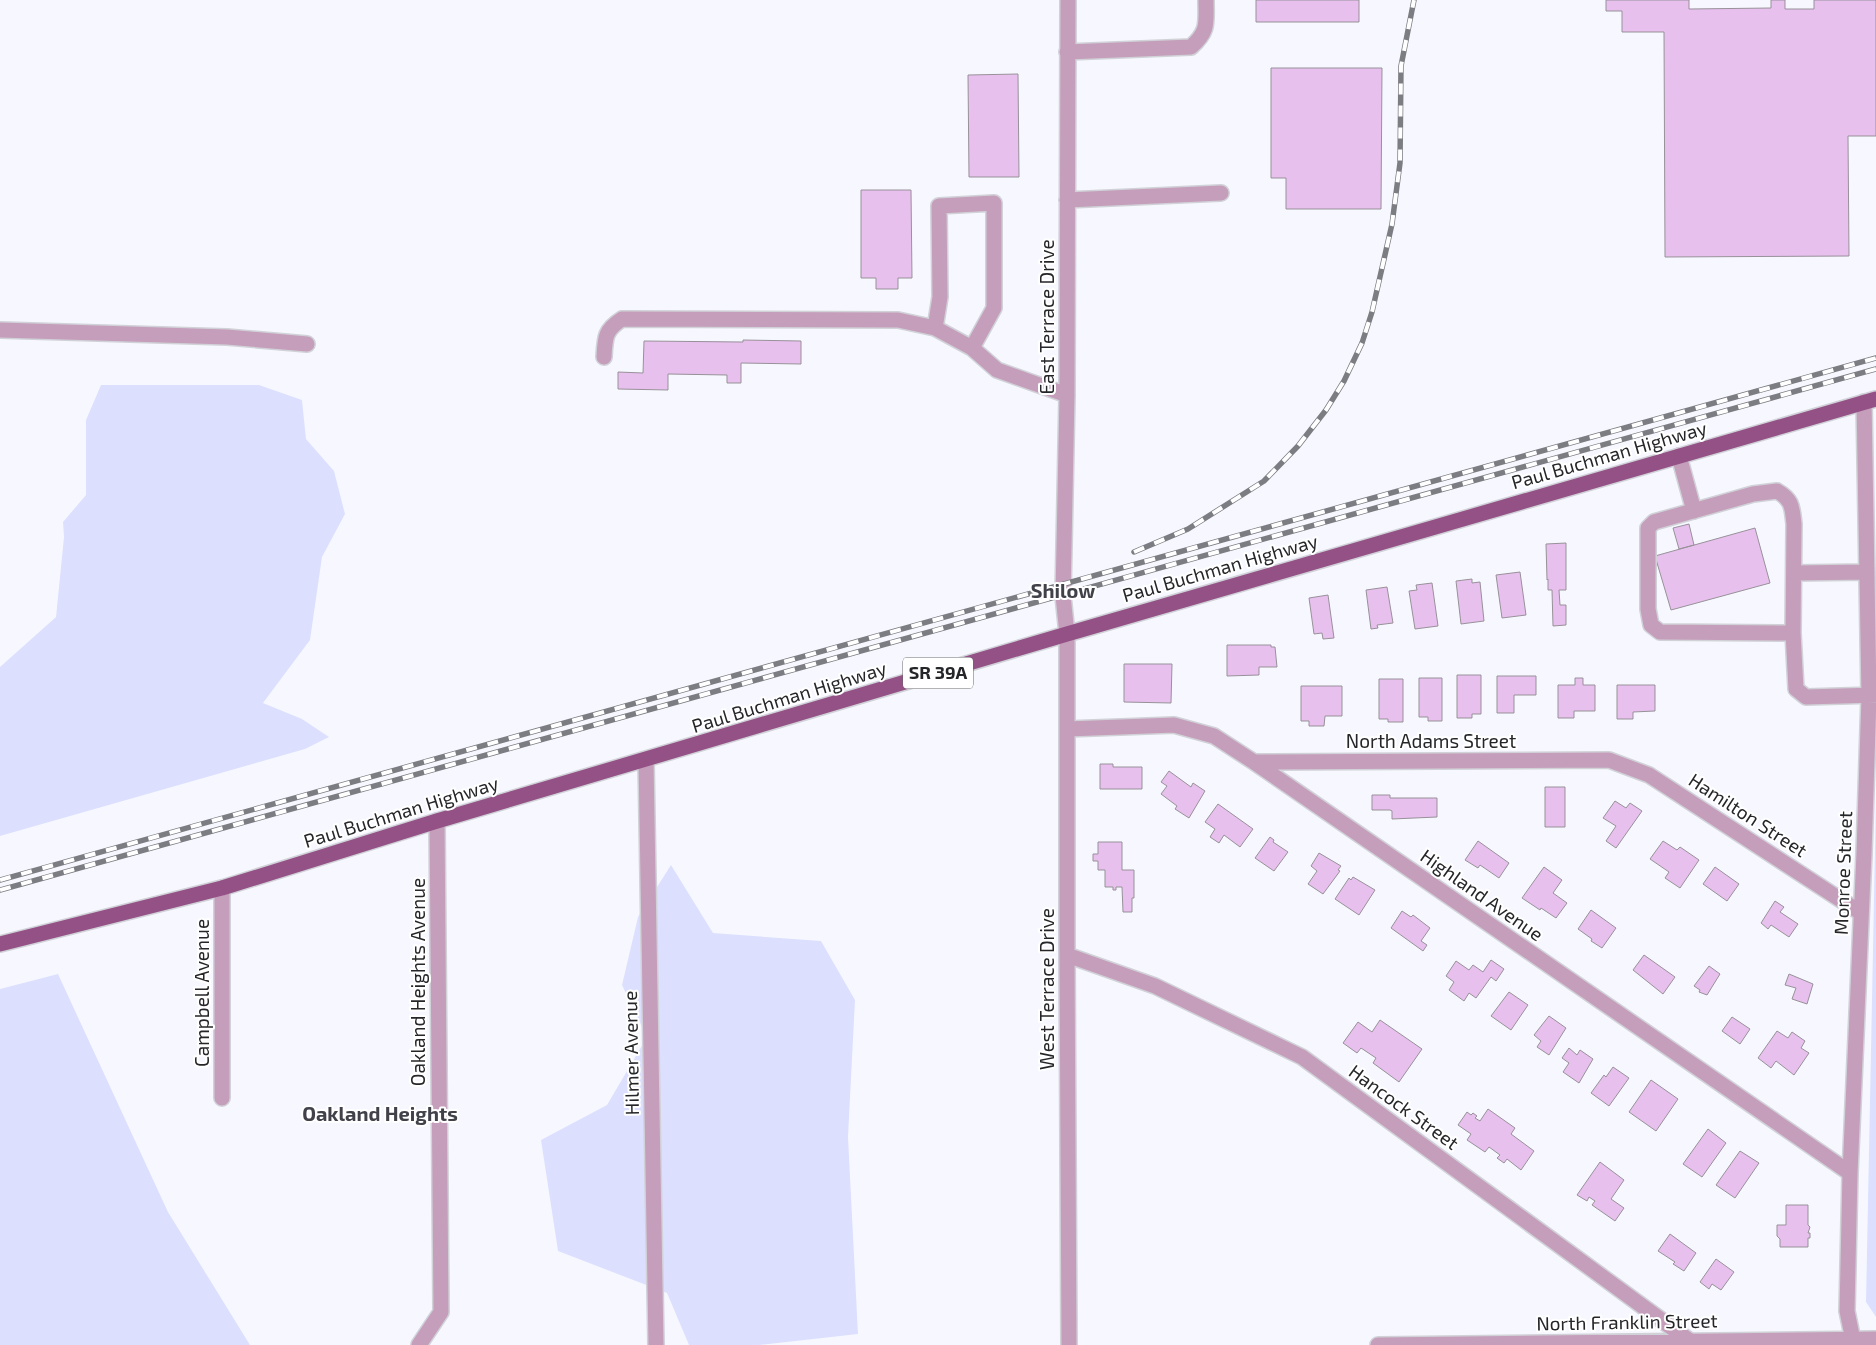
<svg xmlns="http://www.w3.org/2000/svg" width="1876" height="1345" viewBox="0 0 1876 1345" font-family="'Exo 2',sans-serif">
<style>
.green{fill:#dce0fe}
.building{fill:#e7c0ee;stroke:#989199}
.lines{fill:none;stroke-linecap:round;stroke-linejoin:round}
.minor-casing{stroke:#d1d2d8;stroke-width:18}
.major-casing{stroke:#d1d2d8;stroke-width:18}
.minor{stroke:#c59ebb;stroke-width:15}
.major{stroke:#945186;stroke-width:15}
.rail-casing{stroke:#7c7d82;stroke-width:5.5}
.rail{stroke:#fff;stroke-width:4;stroke-dasharray:11;stroke-linecap:butt}
.labels{text-anchor:middle;stroke-width:4;stroke-linejoin:round;paint-order:stroke}
.shield{fill:#fff;stroke:#666769;stroke-width:1}
.shield-label{font-size:18px;font-weight:bold;fill:#252629}
.street-label{font-size:19px;fill:#252629;stroke:#fff}
.neighbourhood-label{font-size:20px;font-weight:bold;fill:#404149;stroke:#fff}
</style>
<rect width="100%" height="100%" fill="#f7f8ff"/>
<path class="green" d="M101 385H259L302 400 306 439 334 471 345 514 322 557 310 640 263 703 302 719 329 737 305 749 0 836V667L56 617 64 537 63 522 86 495V420Z
M1876 798V1317L1866 1302Z
M671 865 713 933 821 941 855 1000 848 1137 858 1334 759 1345H689L667 1293 558 1251 541 1140 607 1105 647 1037 622 985 638 917Z
M58 974 168 1212 250 1345H0V989Z"/>
<path class="building" d="M1256 0H1359V22H1256Z
M1606 0H1689V9L1771 8V0H1785V9H1814V0H1876V136H1848L1849 256 1665 257 1664 32H1622V11H1606Z
M1271 68H1382L1381 209H1286V178H1271Z
M1018 74 1019 177H969L968 75Z
M861 190H911L912 278H898V289H876V278H861Z
M743 340 801 341V364L741 363V383H727V375L668 374V390L618 389V372L643 373 644 341 743 342Z
M1689 524 1694 545 1679 549 1673 528Z
M1755 528 1770 583 1671 610 1655 556Z
M1566 543V590H1559L1560 605H1566V625L1553 626 1552 590H1548V579L1547 580 1546 544Z
M1520 572 1526 615 1502 618 1496 575Z
M1472 579V583L1480 582 1484 621 1461 624 1456 581Z
M1432 583 1438 626 1415 629 1409 591 1417 590 1416 585Z
M1387 587 1393 623 1377 625 1378 628 1371 629 1366 590Z
M1328 595 1334 638 1323 639 1322 633 1314 634 1309 598Z
M1227 645H1271V647H1275L1277 667H1259V675L1227 676Z
M1124 664H1172L1171 703 1124 702Z
M1457 675H1481V714H1472V718H1457Z
M1497 676H1536V695H1514V713H1497Z
M1419 678H1442V721H1428V717H1419Z
M1575 678H1583V685H1595V711H1574V718H1558V685H1575Z
M1379 679H1403V722H1388V719H1379Z
M1617 685H1655V711L1633 712V719H1617Z
M1301 686H1342V716H1325L1324 726H1309V721H1301Z
M1100 764H1113V767H1142V789H1100Z
M1169 771 1191 787 1193 783 1205 791 1189 818 1175 809 1177 806 1161 794 1167 786 1161 782Z
M1545 787H1565V827H1545Z
M1372 795H1390V798H1437V817L1392 819V811L1390 810H1372Z
M1615 801 1626 808 1630 803 1642 811 1616 848 1606 841 1616 826 1603 818Z
M1218 804 1253 829 1240 847 1224 835 1219 843 1210 837 1215 829 1205 822Z
M1270 837 1274 840 1273 842 1288 852 1274 871 1255 858Z
M1478 841 1509 863 1499 878 1480 865 1478 868 1465 860Z
M1663 841 1677 850 1680 847 1699 860 1680 888 1665 878 1669 872 1650 859Z
M1098 842H1122V870H1134V898H1132V912H1123L1122 887H1116V890H1113V887H1105V870H1098V861H1093V854H1098Z
M1319 853 1341 866 1338 870 1340 871 1323 894 1308 884 1317 871 1311 866Z
M1544 867 1562 880 1553 893 1567 903 1556 918 1541 908 1540 910 1522 898Z
M1715 867 1739 884 1727 901 1703 884Z
M1353 877 1375 890 1359 915 1335 899 1349 878 1351 880Z
M1775 901 1784 907 1780 912 1798 924 1789 937 1771 925 1768 929 1761 923Z
M1591 910 1616 928 1602 948 1591 941 1592 939 1578 929Z
M1402 911 1411 917 1413 915 1430 928 1421 941 1427 945 1423 951 1391 928Z
M1644 955 1675 977 1663 994 1633 970Z
M1491 960 1504 969 1496 981 1491 977 1476 998 1469 993 1464 1001 1449 990 1454 982 1446 976 1456 961 1469 970 1473 965 1483 972Z
M1709 966 1720 974 1707 995 1699 992 1700 990 1694 986Z
M1789 974 1813 984 1807 1004 1792 999 1796 988 1785 985Z
M1509 992 1528 1005 1511 1030 1491 1016Z
M1549 1016 1566 1028 1549 1055 1537 1047 1541 1041 1534 1035Z
M1732 1017 1750 1029 1740 1044 1722 1031Z
M1380 1020 1422 1049 1399 1082 1373 1063 1376 1058 1361 1048 1357 1053 1343 1043 1358 1022 1372 1032Z
M1777 1031 1788 1038 1792 1032 1805 1041 1801 1048 1809 1053 1794 1075 1776 1061 1771 1068 1758 1058Z
M1569 1048 1577 1055 1580 1050 1593 1059 1579 1083 1563 1072 1569 1063 1562 1058Z
M1613 1067 1629 1078 1609 1106 1591 1093 1604 1075 1606 1077Z
M1651 1080 1678 1099 1656 1131 1629 1112Z
M1488 1109 1515 1128 1511 1134 1534 1151 1521 1170 1507 1159 1504 1163 1497 1158 1500 1155 1489 1147 1485 1152 1467 1140 1471 1134 1458 1125 1467 1112 1471 1115 1473 1113 1477 1116 1475 1118 1480 1121Z
M1708 1129 1726 1143 1702 1177 1683 1164Z
M1740 1151 1759 1163 1735 1198 1716 1185Z
M1600 1162 1624 1180 1611 1199 1624 1208 1615 1221 1592 1205 1595 1201 1589 1197 1587 1201 1577 1195Z
M1786 1205H1808V1225L1810 1227 1808 1233H1810V1238H1808V1247H1780V1239L1777 1236V1225H1786Z
M1670 1234 1696 1253 1684 1271 1673 1264 1675 1262 1658 1251Z
M1716 1259 1734 1272 1721 1290 1712 1284 1709 1289 1700 1282Z"/>
<g class="lines">
<g class="minor-casing">
<path id="minor" d="M1068 0 1067 395 1063 596 1067 634V955L1069 1345
M1067 52 1191 47C1209 31 1206 23 1206 0
M1067 200 1221 193
M935 328 940 297 939 206 994 203V308L972 348
M0 330 227 337 307 344
M604 357C605 337 605 330 622 319L898 320 935 328 972 348 997 370 1067 395
M1679 456 1694 511
M1777 491C1793 500 1792 508 1794 524L1793 633 1660 632 1651 625 1648 609V528L1654 522 1753 494Z
M1794 573 1867 572
M1793 633 1796 689 1806 697 1876 695
M1067 729 1174 725 1214 736 1254 762 1850 1173
M646 761 656 1345
M1254 762 1609 760 1649 775 1861 913
M222 888V1098
M1067 955 1155 986 1302 1057 1690 1341
M419 1345 441 1312 437 821
M1378 1345 1876 1339
M1854 1345 1847 1311 1850 1173 1864 853 1869 696 1864 402"/>
</g>
<g class="major-casing">
<path id="major" d="M0 944 222 888 437 821 1067 634 1876 399"/>
</g>
<use href="#minor" class="minor"/>
<use href="#major" class="major"/>
<g class="rail-casing">
<path id="rail" d="M1134 552 1188 529 1264 481 1298 446 1326 410 1344 381 1362 343 1372 312 1392 224 1400 163 1401 66 1414 0
M0 880 1876 358
M0 890 1876 369"/>
</g>
<use href="#rail" class="rail"/>
</g>
<g class="labels">
<rect class="shield" x="903" y="657.5" width="70" height="31" rx="4"/>
<g class="shield-label">
<text x="938" y="679">SR 39A</text>
</g>
<g class="street-label">
<text transform="translate(1047 317) rotate(-90)" y="7">East Terrace Drive</text>
<text transform="translate(1609 455) rotate(-16)" y="7">Paul Buchman Highway</text>
<text transform="translate(1220 568) rotate(-16)" y="7">Paul Buchman Highway</text>
<text transform="translate(789 697) rotate(-17)" y="7">Paul Buchman Highway</text>
<text x="1431" y="748">North Adams Street</text>
<text transform="translate(401 812) rotate(-17)" y="7">Paul Buchman Highway</text>
<text transform="translate(1748 815) rotate(33)" y="7">Hamilton Street</text>
<text transform="translate(1843 873) rotate(-88)" y="7">Monroe Street</text>
<text transform="translate(1482 895) rotate(35)" y="7">Highland Avenue</text>
<text transform="translate(418 982) rotate(-90)" y="7">Oakland Heights Avenue</text>
<text transform="translate(1047 989) rotate(-90)" y="7">West Terrace Drive</text>
<text transform="translate(202 993) rotate(-90)" y="7">Campbell Avenue</text>
<text transform="translate(631 1053) rotate(-91)" y="7">Hilmer Avenue</text>
<text transform="translate(1404 1107) rotate(36)" y="7">Hancock Street</text>
<text transform="translate(1627 1322) rotate(-1)" y="7">North Franklin Street</text>
</g>
<g class="neighbourhood-label">
<text x="1063" y="598">Shilow</text>
<text x="380" y="1121">Oakland Heights</text>
</g>
</g>
</svg>
